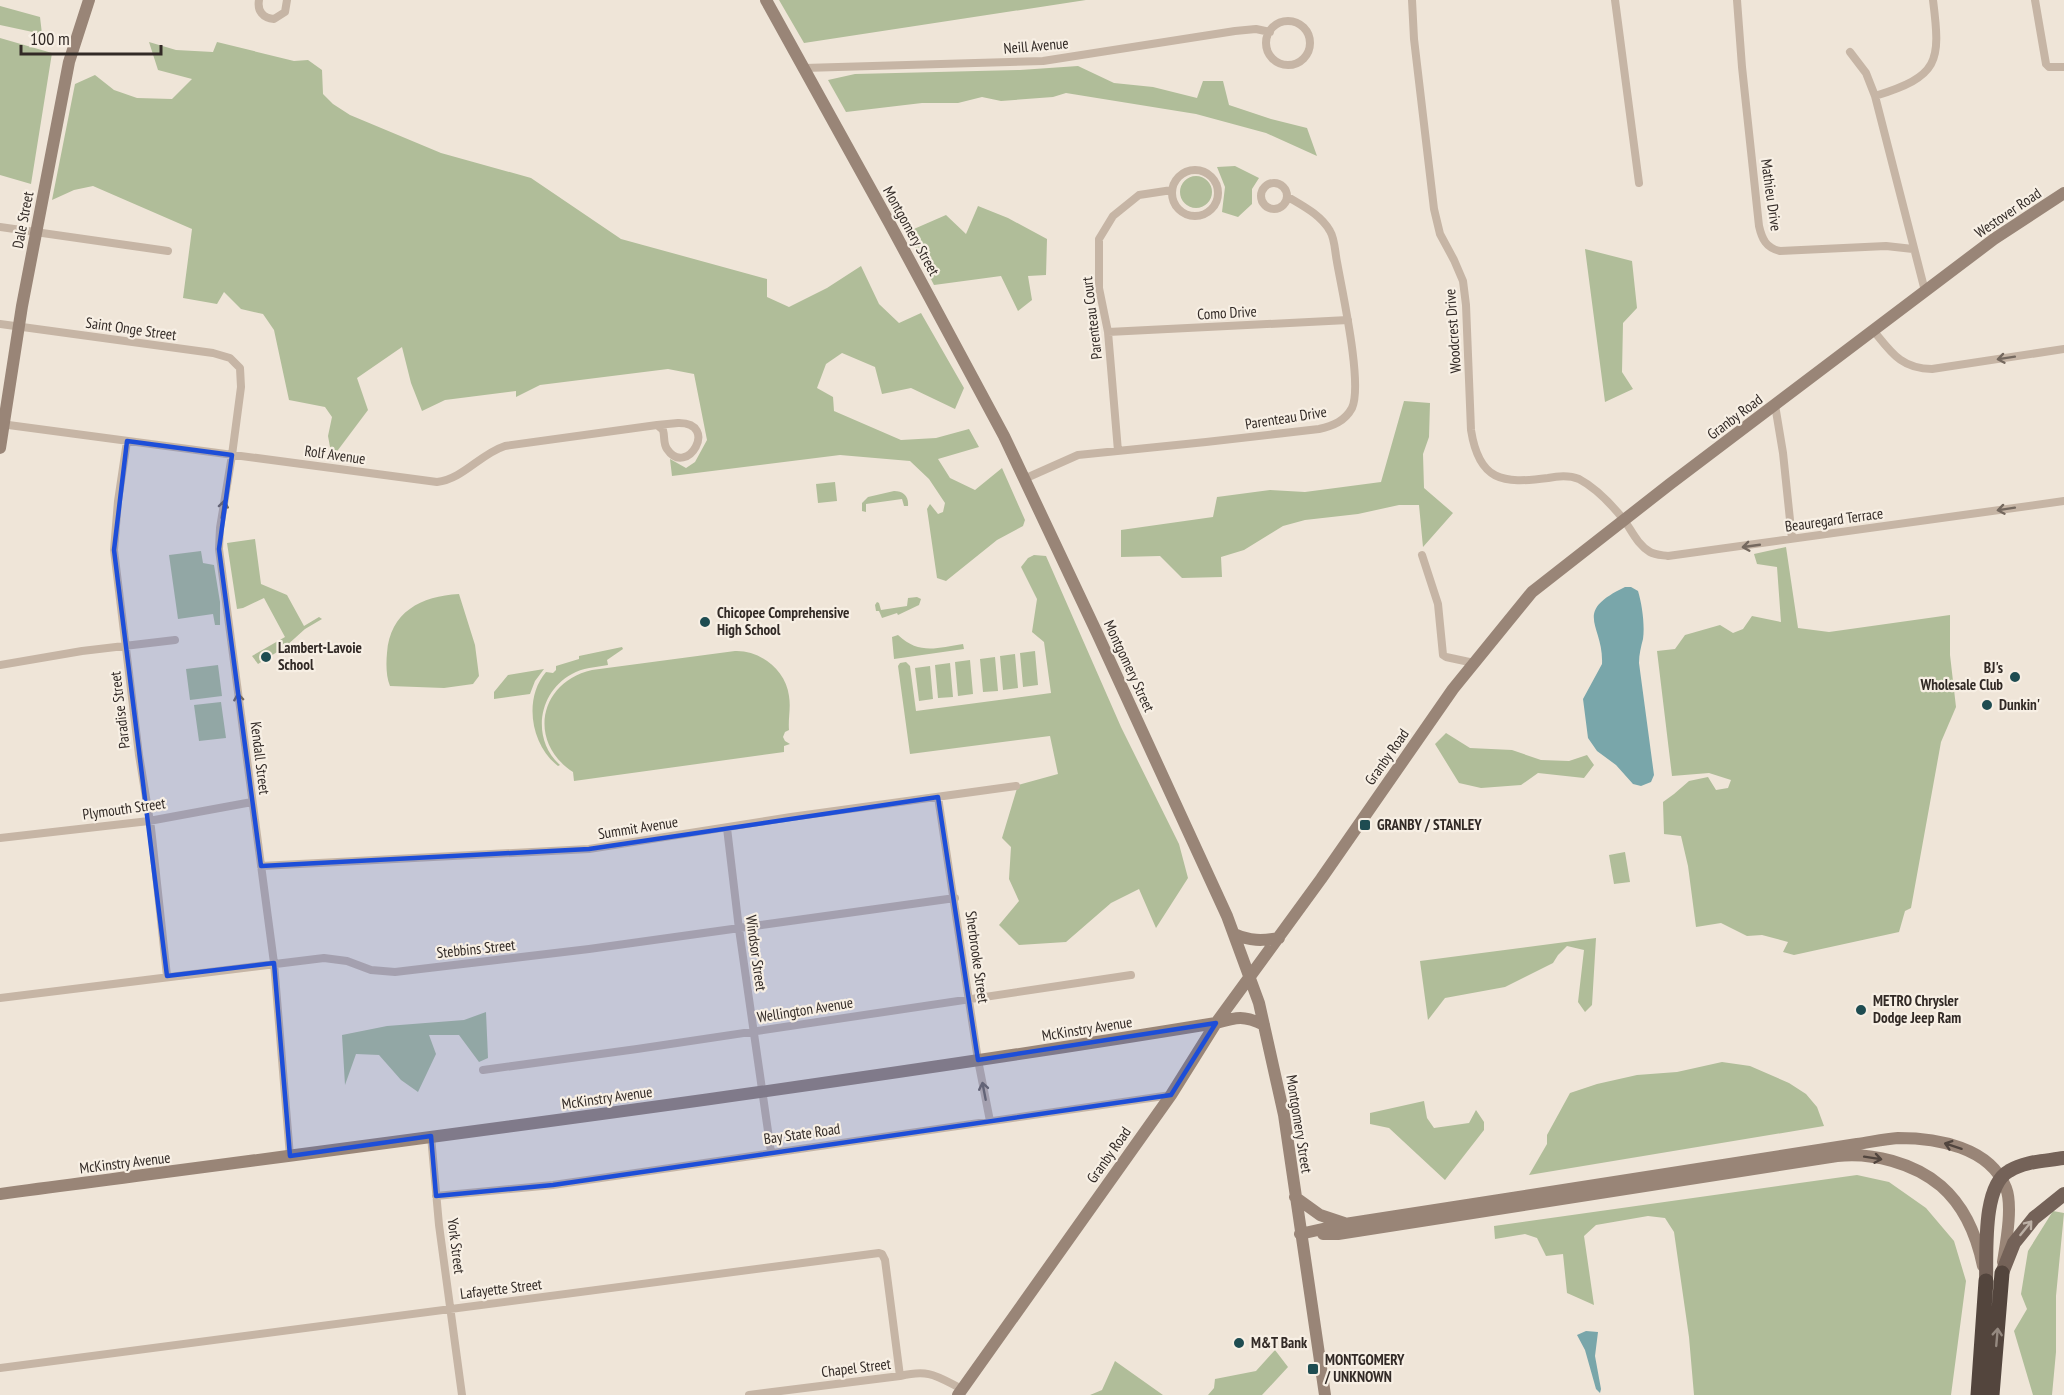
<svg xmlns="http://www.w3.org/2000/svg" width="2064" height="1395" viewBox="0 0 2064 1395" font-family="'PT Sans Narrow',sans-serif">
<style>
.green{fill:#b0bd99}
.water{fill:#79a6aa}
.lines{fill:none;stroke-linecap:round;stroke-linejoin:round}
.street{stroke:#c6b5a5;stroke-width:8}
.secondary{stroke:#998577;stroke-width:12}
.primary{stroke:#746258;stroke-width:14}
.highway{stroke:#53453d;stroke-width:15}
.oneway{stroke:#75695f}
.oneway2{stroke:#51453e}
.oneway3{stroke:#bcb0a5}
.oneway4{stroke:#958980}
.marked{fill:#1d4ed8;fill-opacity:0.2;stroke:#1d4ed8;stroke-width:4.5;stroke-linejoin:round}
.poi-dot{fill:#1e4c51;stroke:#f7efe4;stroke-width:2}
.labels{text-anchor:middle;stroke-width:4.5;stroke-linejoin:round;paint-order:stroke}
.street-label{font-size:15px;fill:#322a26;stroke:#f7efe4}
.poi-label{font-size:15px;font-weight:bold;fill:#322a26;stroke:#f7efe4;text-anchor:start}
</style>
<rect width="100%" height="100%" fill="#efe5d8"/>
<path class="green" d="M779 0H1086L804 43Z
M0 6 40 17 42 34 0 25Z
M0 38 52 53 31 184 0 175Z
M149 42 176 50 213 52 217 42 294 61 308 60 322 70 323 94 333 104 350 115 441 153 531 178 621 239 767 279V297L789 307 827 288 861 266 879 304 899 323 921 313 964 388 955 409 911 388 882 394 875 367 842 353 826 364 817 388 833 397 834 411 901 440 936 438 969 429 979 447 938 459 950 478 975 490 1002 468 1025 520 1023 526 997 540 946 581 937 578 927 509 930 504 938 514 943 512 945 503 929 479 910 461 840 455 672 476 670 459 686 468 695 462 707 440 694 374 668 369 540 385 516 397V391L445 400 422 411 411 383 402 347 357 378 368 410 332 458 328 436 332 417 325 407 289 400 274 330 263 314 241 309 224 292 217 304 183 298 192 229 93 186 74 190 52 200 75 84 95 75 114 90 137 98 172 99 192 79 158 70Z
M1078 66 1114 83 1153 87 1197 98 1203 81H1223L1229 105 1271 119 1307 128 1317 156 1266 133 1196 114 1066 93 1053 97 1001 101 982 97 958 103H922L846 112 828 80 855 74 1020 70Z
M1235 166 1259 178 1252 189V204L1238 217 1222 212 1225 187 1217 167Z
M1180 192a16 16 0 1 1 32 0a16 16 0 1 1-32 0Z
M978 206 1008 218 1047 239 1046 275 1028 276 1032 300 1018 311 1001 276 934 285 907 232 946 215 966 234Z
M1585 249 1632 261 1637 308 1623 323 1622 372 1633 389 1605 402Z
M1404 401 1430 403 1429 437 1423 454 1424 488 1453 513 1423 547 1419 505H1399L1358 514 1305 520 1283 526 1244 550 1221 557 1222 577 1182 578 1160 556 1121 557V530L1213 517 1217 497 1270 490 1305 492 1381 482Z
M835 482 837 501 818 503 816 484Z
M894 491C903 491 909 496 908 506H904L902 499 866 504V512L862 511V503L868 497Z
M255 539 261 584 287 595 304 626 319 617 322 619 305 629 285 647 258 664 252 656 285 637 264 598 243 608 237 609 227 543Z
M1786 547 1798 628 1829 632 1950 615V655L1956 707 1941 742 1911 908 1905 911 1899 932 1794 955 1783 952 1788 942 1762 935 1747 936 1721 923 1696 927 1688 866 1681 836 1664 834 1663 802 1674 794 1689 781 1708 777 1716 790 1728 788 1731 780 1709 773 1672 776 1657 651 1675 649 1685 635 1720 625 1733 633 1743 629 1752 616 1781 622 1777 567 1757 564 1754 554Z
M201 551 203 563 214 565 220 602V625H215L213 614 178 619 169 555Z
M1034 555 1046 556 1121 727 1179 844 1188 878 1156 928 1139 889 1111 903 1066 942 1019 945 999 925 1019 901 1009 879 1011 847 1002 838 1018 785 1058 774 1050 736 910 754 898 666 900 663 906 662 910 666 916 711 1051 693 1044 642 1032 632 1037 599 1021 567 1028 558Z
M459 594 475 645 479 676 473 684 444 688 390 686C386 677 386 663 387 653 390 612 421 596 459 594Z
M917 597 921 599 919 605 898 615 897 613 882 618 879 611H876L875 605 877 602 879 603 881 610 907 606 908 598Z
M898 635C919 655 937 648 963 644L964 649 894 659 892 637Z
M622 647 623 649 607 660 608 665C596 667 582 668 572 674 538 692 531 739 560 765L558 766C531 745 523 699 546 672L553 673 556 670V666L579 659V656Z
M735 651C760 650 786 670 789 696 791 708 788 719 789 730L785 732 783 737 785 741 790 744 784 746V752L574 781 573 772C527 742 539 682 592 670Z
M1035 651 1038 685 1023 687 1020 653Z
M1015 654 1018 688 1003 690 1000 656Z
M995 657 998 691 983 692 980 659Z
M970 660 973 694 958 696 955 662Z
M950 663 953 697 938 698 935 665Z
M218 665 222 696 190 700 186 669Z
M930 666 933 699 919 701 915 668Z
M544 669 535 681 530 694 494 699V692L508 675Z
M221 702 226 738 199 741 194 705Z
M1446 733 1470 748 1512 750 1541 760 1569 761 1587 755 1594 765 1584 778 1538 773 1521 785 1481 788 1459 783 1435 744Z
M1625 852 1630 882 1614 884 1609 855Z
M1596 938 1592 1005 1585 1012 1578 1002 1584 950 1567 946 1558 955 1553 963 1505 987 1445 998 1428 1020 1420 961Z
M486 1012 488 1058 479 1062 459 1035H429L436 1054 418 1092 401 1080 379 1055 356 1054 345 1085 342 1035 387 1026 464 1020Z
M1722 1062 1750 1066 1789 1083 1806 1094 1817 1107 1824 1126 1529 1175 1547 1144V1135L1570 1093 1597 1084 1637 1075 1677 1072Z
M1424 1101 1427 1118 1434 1128 1469 1123 1476 1110 1484 1122V1130L1445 1180 1389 1128 1370 1124V1113Z
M1857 1175 1889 1182 1926 1208 1954 1241 1966 1281 1951 1395H1694L1689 1337 1674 1232 1665 1218 1648 1216 1596 1225 1584 1236 1594 1305 1567 1293 1563 1254 1546 1256 1537 1238 1525 1234 1495 1239 1494 1226Z
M2053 1211 2064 1213 2056 1296V1352L2052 1395H2033L2014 1331 2027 1309 2021 1294 2028 1251Z
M1275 1350 1288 1367 1262 1395H1208L1214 1388 1215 1379 1256 1371Z
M1115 1361 1163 1395H1090L1102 1390Z"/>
<path class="water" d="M1625 587H1631L1638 591C1642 604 1645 625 1643 639 1641 647 1639 654 1639 663L1654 775 1651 782 1641 786 1633 784 1616 765 1597 751 1588 738 1583 699 1602 664C1604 624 1571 613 1625 587Z
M1586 1331 1598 1332 1595 1356 1601 1389 1600 1393 1596 1389 1585 1350 1577 1335Z"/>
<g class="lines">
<path class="street" d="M259 0C257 11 263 18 274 19L285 12 287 0
M1412 0 1414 39 1434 209 1440 234 1454 260 1463 281 1466 305 1471 430C1479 481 1502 484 1548 478 1558 476 1569 475 1579 479 1596 488 1612 505 1624 520 1632 531 1637 544 1650 552 1655 555 1662 555 1668 556L2064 501
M1615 0 1639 183
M1737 0 1742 67 1759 226C1762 239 1766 248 1780 251L1886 246 1913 249
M2035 0 2046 64 2049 67H2064
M1266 43a22 22 0 1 1 44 0a22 22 0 1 1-44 0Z
M1850 52 1866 73 1875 96
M804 68 1043 61 1235 31 1256 29 1270 32
M1172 193a23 23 0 1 1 46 0a23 23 0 1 1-46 0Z
M1261 196a13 13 0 1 1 26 0a13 13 0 1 1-26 0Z
M0 227 168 251
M1925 291 1875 96C1939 76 1941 63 1933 0
M0 324 213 353 230 358 240 368 241 387 232 455 220 528 219 549 274 963 290 1156
M1873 330C1891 352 1901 369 1932 369L2064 349
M1108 332 1348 320
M1775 405 1783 453 1792 539
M678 423C720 422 687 479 667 449 663 443 665 437 663 430L657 425Z
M1 424 437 482C463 479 480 454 505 446L657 425
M127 441 118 501 114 550 139 755 151 828 167 976
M1118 451 1108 332 1099 288V239L1113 216 1139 195 1172 190
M1024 479 1078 455 1206 442 1319 429C1333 426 1345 421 1352 408 1363 384 1342 291 1337 262 1335 253 1335 239 1330 231 1321 215 1303 206 1288 197
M1422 555 1438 604 1443 655 1446 657 1474 663
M0 665 82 651 175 640
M938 797 978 1060 990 1121
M727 828 739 929 771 1152
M0 838 149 821 252 802
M261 866 589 849 791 817 1016 786
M0 998 324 958 347 961 371 970 395 972 589 949 955 898
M483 1070 637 1049 1131 975
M431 1136 439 1225 462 1395
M436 1196 553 1185 1171 1095
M0 1368 879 1253 882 1254 885 1260 900 1376
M749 1395 900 1376C930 1369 936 1376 962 1389"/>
<path class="secondary" d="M766 0 890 224 1004 436 1097 633 1227 916 1259 1003 1284 1115 1325 1395
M0 448 22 306 69 62 89 0
M1234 934C1250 941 1262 941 1279 938
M0 1194C406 1140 812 1089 1216 1023 1237 1017 1244 1015 1264 1025
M1295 1197 1320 1215 1344 1223
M1300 1234 1345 1224 1857 1144C1871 1142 1885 1139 1898 1138 1937 1138 1990 1147 2006 1188 2013 1206 2006 1243 2003 1262
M1323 1234H1338L1837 1156C1872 1152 1914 1163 1941 1186 1964 1206 1977 1237 1983 1266
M958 1395 1171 1095 1216 1023 1321 879 1453 689 1532 592 1670 484 1994 239 2064 193"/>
<path class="primary" d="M2002 1273 2014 1243 2034 1218 2064 1194
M1986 1281C1987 1252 1982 1186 2009 1171 2025 1161 2046 1161 2064 1158"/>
<path class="highway" d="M1978 1395 1986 1281
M1992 1395 2002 1273"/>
</g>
<defs><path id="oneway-shaft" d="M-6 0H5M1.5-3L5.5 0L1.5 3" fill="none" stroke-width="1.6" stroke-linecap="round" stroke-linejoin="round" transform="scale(1.5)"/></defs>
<g class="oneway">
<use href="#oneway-shaft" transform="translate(2006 358) rotate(171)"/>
<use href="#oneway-shaft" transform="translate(223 509) rotate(-81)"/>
<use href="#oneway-shaft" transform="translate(2006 509) rotate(171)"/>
<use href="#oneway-shaft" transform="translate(1751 546) rotate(172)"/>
<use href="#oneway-shaft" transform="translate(239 702) rotate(-97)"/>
<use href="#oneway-shaft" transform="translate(984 1091) rotate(-101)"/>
</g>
<g class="oneway2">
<use href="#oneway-shaft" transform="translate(1953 1146) rotate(-162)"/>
<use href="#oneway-shaft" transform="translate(1873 1158) rotate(9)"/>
</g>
<use class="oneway3" href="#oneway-shaft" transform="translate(2026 1228) rotate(-51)"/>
<use class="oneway4" href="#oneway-shaft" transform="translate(1997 1337) rotate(-85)"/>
<path class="marked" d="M127 441 232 455 219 549 261 866 589 849 938 797 978 1060 1216 1023 1171 1095 553 1185 436 1196 431 1136 290 1156 274 963 167 976 114 550Z"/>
<g class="poi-dot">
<circle cx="705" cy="622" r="6"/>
<circle cx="266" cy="657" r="6"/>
<circle cx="2015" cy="677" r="6"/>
<circle cx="1987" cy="705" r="6"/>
<rect x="1359" y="819" width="12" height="12" rx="3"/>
<circle cx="1861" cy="1010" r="6"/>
<circle cx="1239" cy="1343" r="6"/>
<rect x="1307" y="1363" width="12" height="12" rx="3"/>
</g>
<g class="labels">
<g class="street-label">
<text transform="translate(1036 46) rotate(-5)" y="5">Neill Avenue</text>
<text transform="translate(1771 195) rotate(82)" y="5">Mathieu Drive</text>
<text transform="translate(2008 213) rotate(-34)" y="5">Westover Road</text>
<text transform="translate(23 220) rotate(-79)" y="5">Dale Street</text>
<text transform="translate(911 231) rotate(61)" y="5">Montgomery Street</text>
<text transform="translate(1227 313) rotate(-3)" y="5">Como Drive</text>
<text transform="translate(1092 318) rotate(-97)" y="5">Parenteau Court</text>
<text transform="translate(131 329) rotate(8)" y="5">Saint Onge Street</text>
<text transform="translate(1453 331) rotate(-94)" y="5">Woodcrest Drive</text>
<text transform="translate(1735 417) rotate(-37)" y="5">Granby Road</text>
<text transform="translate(1286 418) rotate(-9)" y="5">Parenteau Drive</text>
<text transform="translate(335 455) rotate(8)" y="5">Rolf Avenue</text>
<text transform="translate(1834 520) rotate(-8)" y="5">Beauregard Terrace</text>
<text transform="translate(1129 666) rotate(65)" y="5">Montgomery Street</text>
<text transform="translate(120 710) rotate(-97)" y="5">Paradise Street</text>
<text transform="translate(1387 757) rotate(-55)" y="5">Granby Road</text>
<text transform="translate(260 758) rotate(83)" y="5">Kendall Street</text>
<text transform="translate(124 809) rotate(-8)" y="5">Plymouth Street</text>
<text transform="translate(638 828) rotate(-9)" y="5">Summit Avenue</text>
<text transform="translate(476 949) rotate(-6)" y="5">Stebbins Street</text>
<text transform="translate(756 953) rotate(82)" y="5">Windsor Street</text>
<text transform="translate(977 957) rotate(82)" y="5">Sherbrooke Street</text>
<text transform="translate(805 1010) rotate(-9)" y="5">Wellington Avenue</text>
<text transform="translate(1087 1029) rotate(-9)" y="5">McKinstry Avenue</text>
<text transform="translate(607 1098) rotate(-8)" y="5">McKinstry Avenue</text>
<text transform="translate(1299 1124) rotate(81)" y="5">Montgomery Street</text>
<text transform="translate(802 1134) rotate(-8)" y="5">Bay State Road</text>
<text transform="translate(1109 1155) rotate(-55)" y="5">Granby Road</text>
<text transform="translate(125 1163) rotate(-7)" y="5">McKinstry Avenue</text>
<text transform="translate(456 1246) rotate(83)" y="5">York Street</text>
<text transform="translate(501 1289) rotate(-7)" y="5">Lafayette Street</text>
<text transform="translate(856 1368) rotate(-7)" y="5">Chapel Street</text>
</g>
<g class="poi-label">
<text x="717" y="618">Chicopee Comprehensive<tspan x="717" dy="17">High School</tspan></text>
<text x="278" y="653">Lambert-Lavoie<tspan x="278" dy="17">School</tspan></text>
<text x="2003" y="673" text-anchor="end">BJ's<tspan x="2003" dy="17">Wholesale Club</tspan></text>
<text x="1999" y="710">Dunkin'</text>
<text x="1377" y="830">GRANBY / STANLEY</text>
<text x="1873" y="1006">METRO Chrysler<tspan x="1873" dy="17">Dodge Jeep Ram</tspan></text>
<text x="1251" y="1348">M&amp;T Bank</text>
<text x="1325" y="1365">MONTGOMERY<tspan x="1325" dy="17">/ UNKNOWN</tspan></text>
</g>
</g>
<path d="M21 45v9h140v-9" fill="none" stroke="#322a26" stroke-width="3"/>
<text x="30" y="45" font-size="18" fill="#322a26" stroke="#f7efe4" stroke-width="4.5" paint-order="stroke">100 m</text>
</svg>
